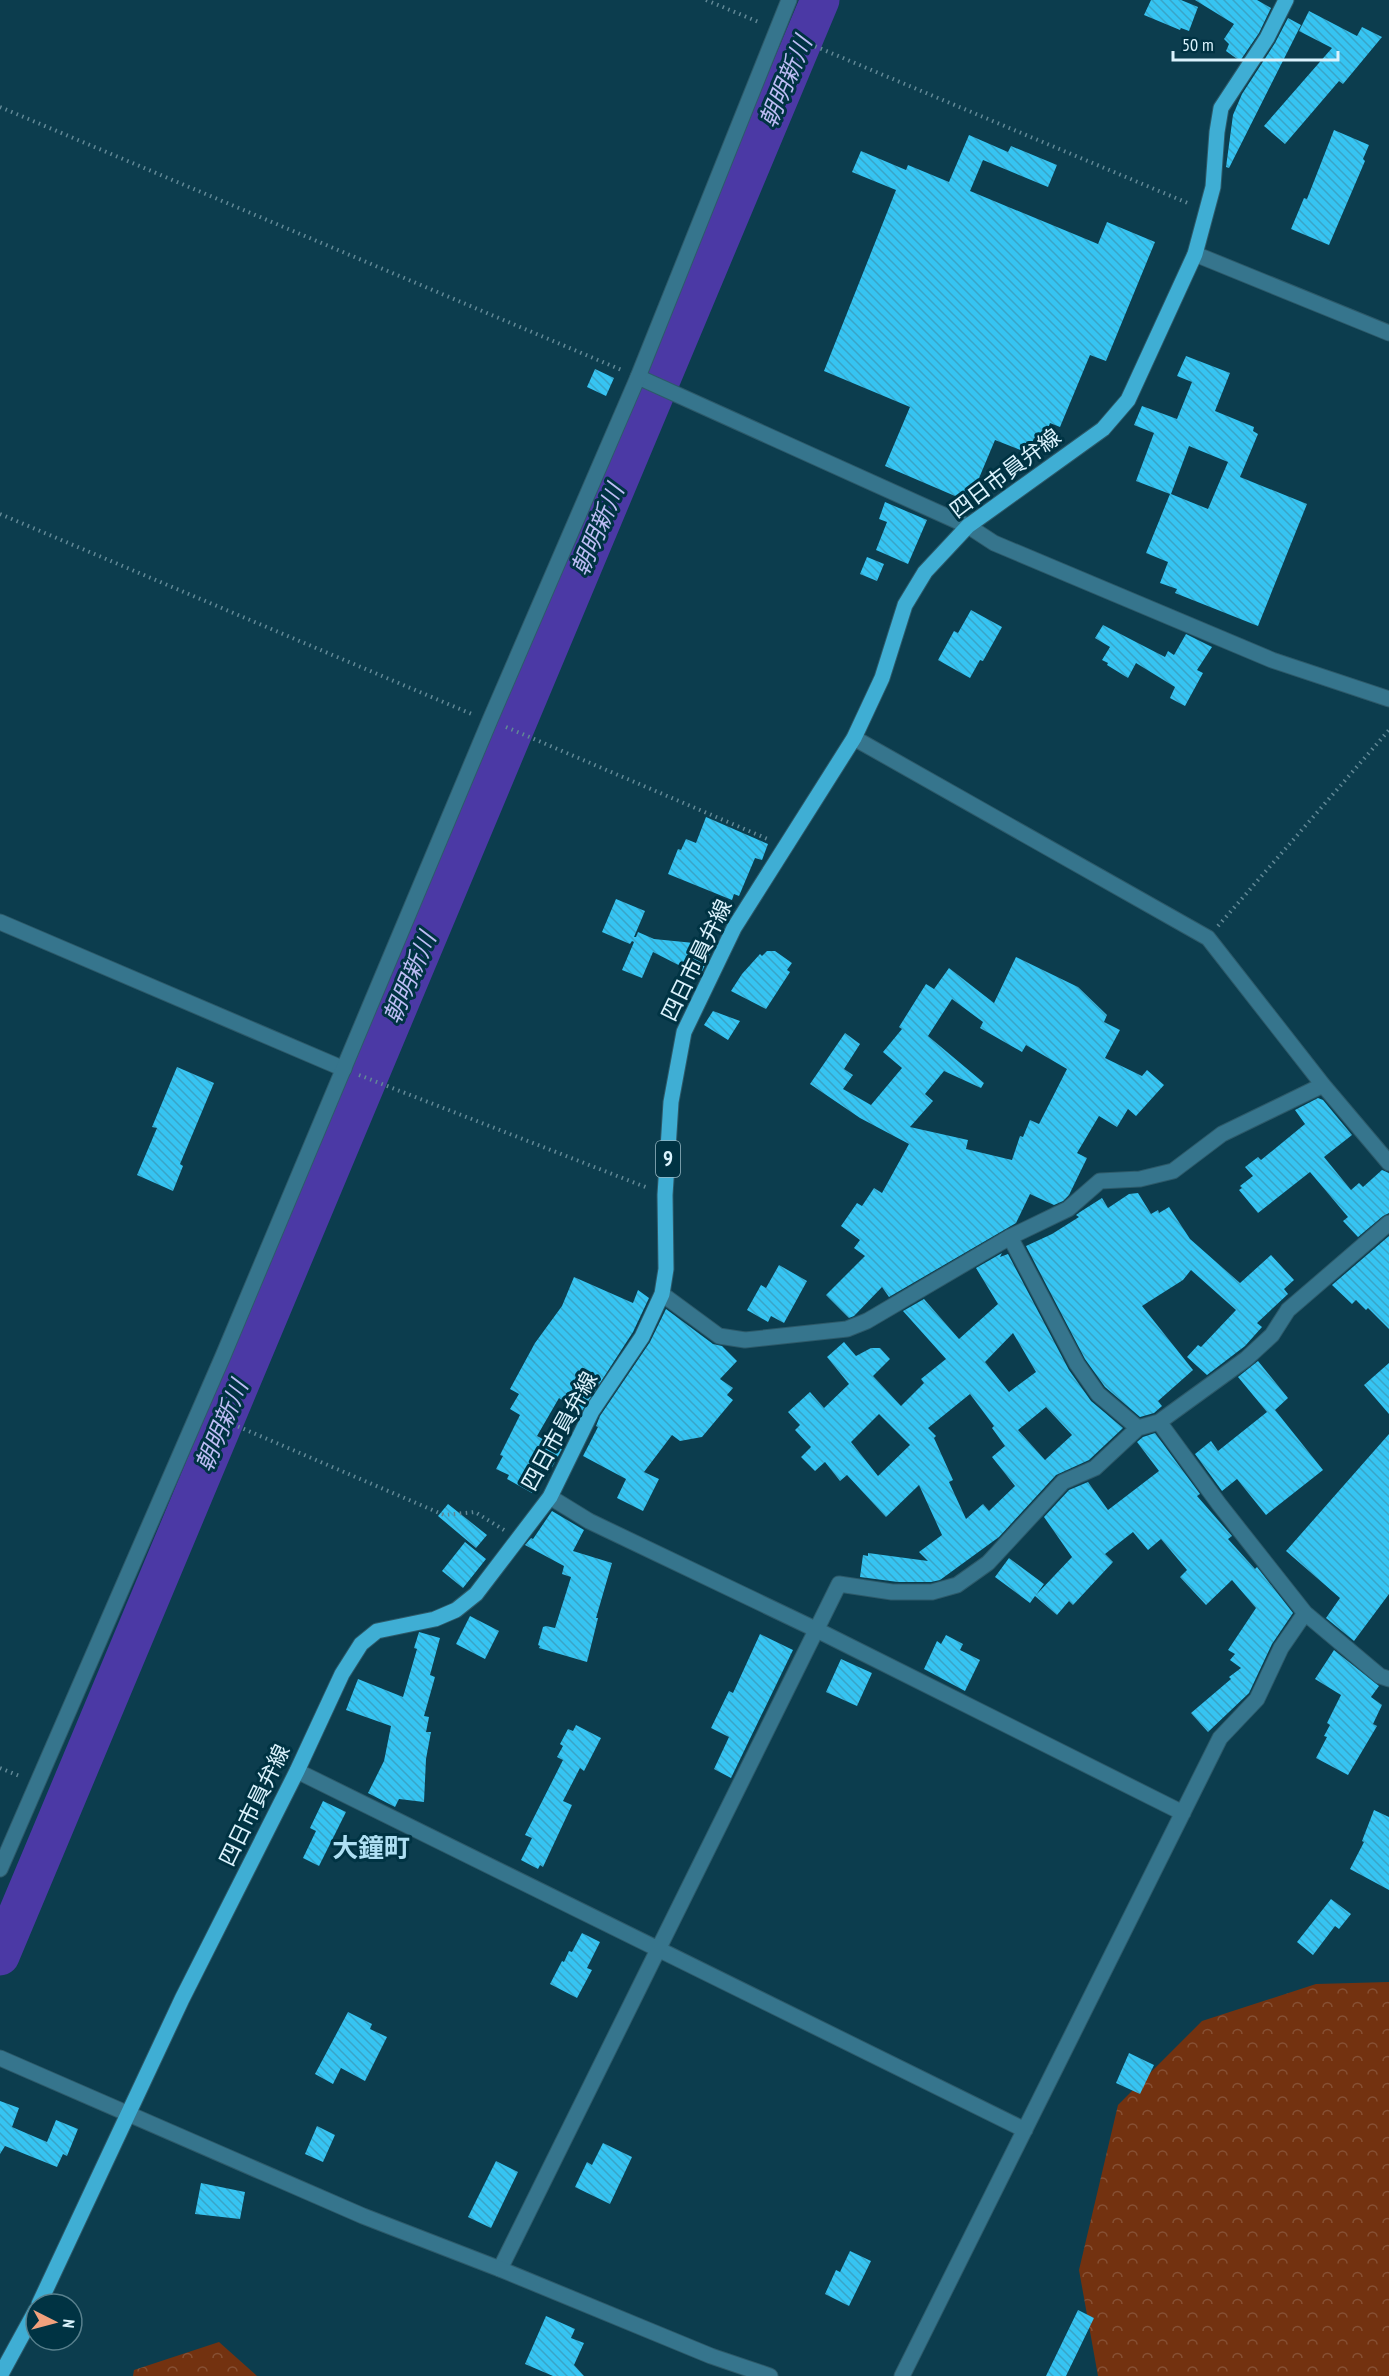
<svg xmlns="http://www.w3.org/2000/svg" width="1389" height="2376" viewBox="0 0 1389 2376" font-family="'PT Sans Narrow','Noto Sans JP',sans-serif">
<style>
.forest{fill:url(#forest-crowns)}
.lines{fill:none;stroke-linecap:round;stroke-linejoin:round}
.river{stroke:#4b39a5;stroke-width:39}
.building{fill:url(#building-back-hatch);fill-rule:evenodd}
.minor-casing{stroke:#2d5a6a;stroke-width:17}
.tertiary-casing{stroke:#2d5a6a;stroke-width:17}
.primary-casing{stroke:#2d5a6a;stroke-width:17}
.path{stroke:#618896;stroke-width:4;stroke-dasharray:1.5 4.5;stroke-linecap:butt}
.minor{stroke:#36758d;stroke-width:15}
.tertiary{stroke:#36758d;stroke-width:15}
.primary{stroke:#3faed4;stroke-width:15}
.labels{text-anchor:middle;stroke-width:6;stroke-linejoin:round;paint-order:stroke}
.shield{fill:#003343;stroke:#99b9c5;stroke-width:1.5}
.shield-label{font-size:21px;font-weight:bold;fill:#dbf3fd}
.street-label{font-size:22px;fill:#dbf3fd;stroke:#003343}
.water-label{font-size:24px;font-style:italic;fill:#bdbdf5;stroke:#003343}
.quarter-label{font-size:26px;font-weight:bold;fill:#aedff3;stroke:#003343}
</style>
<defs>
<pattern id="forest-crowns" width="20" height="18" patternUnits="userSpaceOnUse" patternTransform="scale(1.5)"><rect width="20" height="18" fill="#733210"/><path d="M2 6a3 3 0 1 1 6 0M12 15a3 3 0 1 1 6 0" fill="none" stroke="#865034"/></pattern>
<pattern id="building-back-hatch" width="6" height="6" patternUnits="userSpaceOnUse" patternTransform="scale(1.5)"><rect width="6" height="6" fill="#36c4f2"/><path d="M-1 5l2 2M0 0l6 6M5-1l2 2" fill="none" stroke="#39a5c8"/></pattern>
</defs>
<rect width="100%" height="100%" fill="#0c3d4e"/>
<path class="forest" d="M1389 1982V2376H1098L1079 2270 1118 2105 1202 2021 1316 1984Z
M219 2342 257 2376H133L134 2370Z"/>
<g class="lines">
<path class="river" d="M0 1956 820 0"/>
</g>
<path class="building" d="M1151 0H1181L1198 7 1189 31 1181 28 1180 30 1144 15Z
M1195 0H1257L1271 8 1259 33 1240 61 1226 51 1229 44 1224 39 1234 24Z
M1309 11 1357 36 1362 27 1382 37 1343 84 1339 81 1285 144 1264 126 1332 48 1299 31Z
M1288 18 1301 25 1229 168 1226 167 1233 115 1242 94 1275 43Z
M1334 130 1369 145 1363 159 1365 161 1329 245 1291 229 1304 198 1307 199Z
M969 135 1008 152 1011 146 1057 165 1048 187 983 160 970 191 1098 244 1107 222 1155 242 1106 361 1090 355 1060 427 1050 423 1043 442 1034 438 1028 453 995 440 969 502 885 466 910 407 824 371 896 190 852 172 861 151 906 170 908 165 949 182Z
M1186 356 1230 373 1215 411 1254 427 1253 431 1258 434 1240 477 1307 504 1258 626 1175 593 1177 589 1160 583 1168 562 1146 553 1170 494 1136 481 1154 433 1134 425 1142 406 1177 419 1192 382 1177 376ZM1189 446 1228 462 1208 509 1171 494Z
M595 369 614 378 606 396 587 387Z
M885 502 927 520 908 564 876 550 887 522 879 519Z
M867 557 884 564 877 581 860 574Z
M971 610 1002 627 983 661 980 660 970 678 938 660 954 631 958 633Z
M1103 625 1165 657 1168 651 1174 655 1186 634 1212 647 1197 670 1203 673 1185 706 1170 698 1175 687 1136 663 1128 678 1107 665 1108 663 1102 660 1110 647 1095 638Z
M706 817 768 844 762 860 755 858 739 896 734 894 732 900 668 874 678 849 681 850 686 839 696 843Z
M616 899 645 911 634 937H636L638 932 654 939 714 945 700 976 653 952 642 978 622 970 634 942 632 941 630 944 602 932Z
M767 951H775L792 963 787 970 790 972 766 1009 731 991 742 974 760 954 762 956Z
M1016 957 1078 987 1107 1015 1104 1022 1120 1030 1105 1058 1142 1076 1147 1070 1164 1085 1136 1116 1128 1109 1117 1127 1099 1116 1077 1153 1087 1158 1069 1195 1063 1201 1054 1205 1030 1194 1016 1223 889 1297 882 1287 854 1316 849 1318 826 1295 865 1256 854 1248 860 1240 841 1226 857 1203 862 1206 874 1188 882 1193 909 1144 860 1118 810 1084 845 1033 860 1044 844 1069 853 1075 843 1089 871 1105 902 1068 883 1052 902 1029 899 1027 926 984 934 989 949 968 994 1003ZM952 999 983 1022 980 1028 1022 1052 1026 1045 1067 1069 1039 1124 1030 1120 1023 1137 1020 1136 1012 1160 966 1149 968 1140 910 1127 933 1101 925 1094 944 1071 981 1088 984 1083 928 1036Z
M713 1011 740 1021 728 1040 704 1025Z
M177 1067 214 1083 180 1164 183 1166 173 1191 137 1175 157 1128 152 1127Z
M1318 1098 1323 1100 1352 1135 1324 1157 1351 1190 1359 1183 1363 1187 1382 1170 1389 1173V1213L1383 1216 1358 1237 1343 1221 1348 1217 1310 1172 1258 1213 1239 1190 1242 1188 1240 1186 1253 1176 1245 1167 1258 1157 1261 1160 1305 1124 1295 1110Z
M1138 1193 1151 1214 1158 1210 1159 1213 1169 1207 1190 1239 1240 1283 1271 1255 1294 1280 1284 1289 1288 1294 1257 1323 1262 1327 1245 1346 1207 1375 1187 1357 1198 1345 1201 1347 1236 1310 1191 1270 1183 1280 1142 1306 1193 1370 1158 1401 1162 1406 1154 1413 1140 1417 1105 1387 1085 1359 1026 1246 1052 1234 1079 1217 1076 1215 1080 1212 1102 1198 1108 1208 1129 1194Z
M1389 1236V1329L1368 1308 1366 1310 1356 1300 1352 1304 1332 1285Z
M1002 1253 1000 1257 1008 1254 1069 1370 1091 1401 1123 1428 1089 1460 1056 1475 999 1537 940 1580 931 1582H898L860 1577 863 1555 868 1556V1553L928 1561 919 1552 942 1535 919 1485 886 1517 847 1475 840 1481 825 1462 815 1471 801 1457 811 1447 795 1430 800 1425 788 1412 810 1392 824 1408 849 1384 827 1357 844 1342 856 1356 871 1348H880L890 1359 873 1376 901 1406 924 1383 921 1379 946 1359 903 1311 924 1299 959 1339 998 1304 976 1268ZM1013 1333 1036 1372 1009 1392 985 1362ZM970 1394 994 1426 992 1428 1005 1446 992 1457 1015 1486 989 1511 983 1504 966 1519 949 1482 953 1480 934 1438 936 1436 928 1428ZM1046 1407 1072 1435 1045 1460 1018 1430ZM879 1414 910 1445 878 1476 851 1442Z
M779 1265 807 1281 784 1323 771 1316 768 1322 747 1310 761 1285 766 1288Z
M574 1277 633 1303 638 1290 649 1298 633 1332 580 1414 559 1398 537 1436 562 1449 552 1467 547 1464 532 1493 507 1479 509 1475 496 1469 503 1456 500 1455 520 1415 510 1409 519 1394 510 1389 535 1343 562 1306Z
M666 1309 713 1344 722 1346 737 1361 720 1379 733 1388 727 1395 733 1400 702 1437 680 1441 672 1435 644 1472 659 1479 643 1511 617 1498 626 1479 583 1456 598 1427 596 1426 600 1416 650 1342Z
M1258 1361 1288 1398 1275 1410 1323 1470 1266 1515 1237 1479 1222 1491 1195 1454 1211 1441 1218 1451 1267 1412 1238 1377Z
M1389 1363V1414L1364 1385Z
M1155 1433 1200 1494 1197 1496 1232 1536 1228 1539 1255 1569 1257 1567 1293 1613 1272 1644 1249 1693 1208 1732 1191 1713 1231 1679 1229 1677 1241 1668 1230 1660 1235 1654 1228 1650 1256 1608 1232 1580 1206 1605 1180 1577 1187 1570 1161 1539 1148 1550 1133 1532 1105 1554 1113 1562 1073 1605 1069 1601 1057 1615 1035 1596 1030 1603 995 1577 1009 1558 1044 1584 1036 1595 1072 1557 1044 1517 1069 1490 1088 1482 1108 1510 1159 1471 1137 1442 1143 1437Z
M1389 1434V1594L1354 1641 1326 1618 1340 1598 1286 1551Z
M448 1504 487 1535 476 1548 438 1516Z
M552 1511 584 1530 573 1551 612 1563 596 1618H598L587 1662 539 1648 540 1646 538 1645 543 1627 546 1626 555 1628 571 1577 562 1574 564 1566 525 1545 531 1538 533 1539Z
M465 1542 486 1559 463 1588 442 1571Z
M470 1616 499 1631 485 1659 456 1644Z
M419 1632 440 1638 430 1675 435 1677 424 1716 429 1717 426 1732H431L426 1759 424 1802 399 1799 395 1807 368 1793 384 1761 391 1726 346 1710 358 1679 403 1697 417 1649 414 1648Z
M760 1634 793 1650 731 1778 714 1769 729 1737 711 1728 729 1691 733 1693Z
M946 1635 963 1644 960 1650 980 1660 965 1691 924 1669 937 1641 941 1644Z
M1334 1650 1379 1686 1371 1697 1382 1705 1373 1724 1377 1726 1348 1775 1316 1758 1327 1737 1324 1736 1330 1725 1327 1723 1341 1695 1315 1679Z
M841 1659 872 1673 857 1706 826 1692Z
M576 1725 601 1738 584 1771 580 1768 563 1801 572 1805 543 1867 540 1865 538 1869 521 1860 532 1838 525 1835 563 1760 557 1757 563 1746 560 1744 568 1729 573 1731Z
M323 1801 346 1812 319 1866 303 1858 316 1831 310 1828Z
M1374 1810 1389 1817V1890L1350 1869 1364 1842 1362 1841Z
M1331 1899 1351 1914 1339 1929 1335 1926 1313 1955 1297 1942Z
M582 1933 600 1942 587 1968 592 1970 577 1998 550 1984 562 1961 564 1962 569 1951 572 1952Z
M348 2012 372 2024 370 2029 387 2037 365 2081 341 2068 333 2084 315 2074Z
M1129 2053 1154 2065 1140 2094 1116 2083Z
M0 2101 19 2108 12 2127 47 2142 56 2120 78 2129 67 2156 63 2154 57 2167 5 2146 0 2154Z
M317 2126 335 2135 323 2162 305 2154Z
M603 2143 632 2157 610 2204 575 2187 587 2162 592 2165Z
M496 2161 518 2172 491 2228 468 2217Z
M201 2183 245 2192 240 2219 195 2214Z
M850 2251 871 2261 849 2306 825 2294 836 2270 840 2272Z
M1078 2310 1094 2318 1066 2376H1046Z
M546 2316 575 2329 571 2338 584 2343 574 2365 584 2376H553L525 2364Z"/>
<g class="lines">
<g class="minor-casing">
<path id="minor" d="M1195 254 1389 333
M638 377 968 526 994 543 1272 660 1389 699
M854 738 1208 938 1323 1085 1389 1163
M0 922 344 1069
M1010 1237 1077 1364 1098 1394 1138 1428
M662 1294 719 1336 745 1340 847 1329 867 1321 1010 1237 1068 1209 1100 1181 1140 1179 1173 1171 1222 1134 1323 1085
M1159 1422 1219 1504 1305 1613 1380 1676 1389 1679
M550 1497 589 1521 817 1630 1183 1813
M297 1771 1025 2130
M500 2269 839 1584 892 1592H932L957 1585 988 1563 1063 1482 1095 1468 1138 1428 1159 1422 1246 1359 1272 1335 1288 1310 1389 1223
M902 2376 1220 1738 1257 1699 1281 1648 1305 1613"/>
</g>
<g class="tertiary-casing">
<path id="tertiary" d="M0 1869 223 1356 490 720 638 377 789 0
M0 2058 363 2216 500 2269 711 2356 770 2376"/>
</g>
<g class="primary-casing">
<path id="primary" d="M39 2304 182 1999 297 1771 342 1674 361 1644 377 1631 435 1619 456 1610 476 1594 550 1497 592 1411 642 1337 662 1294 666 1269 665 1195 671 1102 684 1032 734 928 854 738 882 678 905 605 925 572 968 526 1103 429 1128 400 1195 254 1213 187 1217 132 1221 108 1267 38 1286 0
M0 2376 36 2310"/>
</g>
<path class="path" d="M706 0 761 23
M793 37 1190 204
M0 107 624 371
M0 514 474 715
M506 727 770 840
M1218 926 1389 730
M359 1075 648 1188
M216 1417 444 1515 475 1512 504 1530
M0 1768 22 1777"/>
<use href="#minor" class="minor"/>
<use href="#tertiary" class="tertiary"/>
<use href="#primary" class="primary"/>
</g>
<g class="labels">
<rect class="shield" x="656" y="1141" width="24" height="36" rx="4.5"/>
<g class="shield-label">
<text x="668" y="1166">9</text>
</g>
<g class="street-label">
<text transform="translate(1005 473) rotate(-37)" y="8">四日市員弁線</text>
<text transform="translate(696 960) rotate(-64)" y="8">四日市員弁線</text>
<text transform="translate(559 1431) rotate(-61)" y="8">四日市員弁線</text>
<text transform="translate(254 1805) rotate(-64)" y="8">四日市員弁線</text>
</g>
<g class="water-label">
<text transform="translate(786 82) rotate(-67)" y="8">朝明新川</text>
<text transform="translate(598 530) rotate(-67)" y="8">朝明新川</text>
<text transform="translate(410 978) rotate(-67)" y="8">朝明新川</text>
<text transform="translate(222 1426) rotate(-67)" y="8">朝明新川</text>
</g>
<g class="quarter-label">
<text x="371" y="1857">大鐘町</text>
</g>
</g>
<g transform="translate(54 2322) rotate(96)"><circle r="28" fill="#003343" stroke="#58808d" stroke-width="1.5"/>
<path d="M0-4.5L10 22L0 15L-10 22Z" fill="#f1a17d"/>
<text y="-9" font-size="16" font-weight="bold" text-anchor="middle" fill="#dbf3fd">N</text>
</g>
<path d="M1173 51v9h165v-9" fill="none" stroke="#dbf3fd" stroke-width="3"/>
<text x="1182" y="51" font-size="18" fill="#dbf3fd" stroke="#003343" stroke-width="4.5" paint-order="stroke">50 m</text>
</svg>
